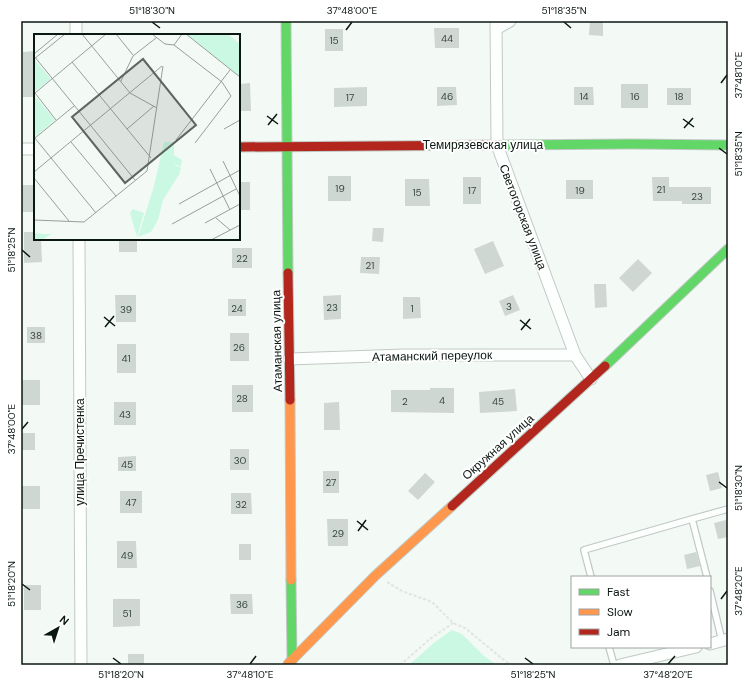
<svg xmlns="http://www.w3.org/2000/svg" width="749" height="686" viewBox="0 0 749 686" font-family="'DM Sans',sans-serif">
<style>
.green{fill:#cbf8e3}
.building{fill:#ced7d2}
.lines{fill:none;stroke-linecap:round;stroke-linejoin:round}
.lane-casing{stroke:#c0cac4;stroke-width:8}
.street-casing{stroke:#c0cac4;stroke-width:13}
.fast-casing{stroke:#c0cac4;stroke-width:11}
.slow-casing{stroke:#c0cac4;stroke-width:11}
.jam-casing{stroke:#c0cac4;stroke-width:11}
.path{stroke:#e2e4e2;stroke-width:2;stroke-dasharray:3 2;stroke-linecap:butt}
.lane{stroke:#fdfefe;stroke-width:5.5}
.street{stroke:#fdfefe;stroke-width:11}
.fast{stroke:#63d668;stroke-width:9}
.slow{stroke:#ff974d;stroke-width:9}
.jam{stroke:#b3261e;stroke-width:9}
.ticks{fill:none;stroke:#0b1711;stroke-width:1.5}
.labels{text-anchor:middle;stroke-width:4;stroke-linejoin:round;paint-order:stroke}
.number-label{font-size:10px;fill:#3c4741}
.street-label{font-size:12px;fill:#0b1711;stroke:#fff}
.inset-road{fill:none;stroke:#969f9a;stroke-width:1}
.view{fill:#5c6661;fill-opacity:0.15;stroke:#5c6661;stroke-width:2}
.inset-edge{fill:none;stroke:#0b1711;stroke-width:2}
.neatline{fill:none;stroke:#0b1711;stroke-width:1.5}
.ticks-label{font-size:10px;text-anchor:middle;fill:#0b1711}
</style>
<rect width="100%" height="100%" fill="#f3faf6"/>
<path class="green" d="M452 630 462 634 484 656 497 665H409L435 642Z"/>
<path class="building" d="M590 21H603V36L589 35Z
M434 28H459V48H435Z
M325 29H343V51H325Z
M35 51V97H23V52Z
M250 83 251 111H239V84Z
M621 84H648V108H621Z
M367 87V106L334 107V88Z
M437 87H456L457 105 437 106Z
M574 87H593L594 105H574Z
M667 88H691V105H667Z
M328 176H351V201H328Z
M463 177H481V204H463Z
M652 177H669V187H711V204H682V201H653Z
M405 179H429L430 206H405Z
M566 180H593V199H566Z
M239 182H250V210H239Z
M21 185H35V203H33V212H21Z
M373 228H384L383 242 372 241Z
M24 232H35V239H41L42 262 24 263Z
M119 239H137V252H119Z
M493 241 504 266 485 274 474 249Z
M232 248H252V268H232Z
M361 257H380L379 274 360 273Z
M638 259 652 273 633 292 619 278Z
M594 284H606L607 307 595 308Z
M115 295H136V322H116Z
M341 295V319L324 320 323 296Z
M513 295 520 310 505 316 499 301Z
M403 297H420L421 318 403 319Z
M228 299H246V316H228Z
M27 327H45V343H27Z
M230 333H249V361H230Z
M117 344H136V373H117Z
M21 380H40V405H21Z
M232 385H253V412H232Z
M430 388H454V413L391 412V390H430Z
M515 389 517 411 480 413 479 392Z
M114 402H136V425H114Z
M339 402 340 430H324V403Z
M21 433H35V450H21Z
M230 449H249V470H230Z
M136 456V471H118V457Z
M323 471H339V493H323Z
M718 472 722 488 710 491 706 475Z
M425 473 435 482 418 500 408 491Z
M21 486H40V509H21Z
M120 491H142V513H120Z
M231 493H251L252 514H231Z
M327 519H348V546H328Z
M726 520 728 529V537L718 539 714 523Z
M117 541H136L137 568H117Z
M239 544H251V560H239Z
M696 552 700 566 687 569 684 555Z
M24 585H41V610H24Z
M230 594H252L253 614H231Z
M113 599H140V626L113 627Z
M128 654H144V665H128Z"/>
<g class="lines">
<g class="lane-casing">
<path id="lane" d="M591 577 584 550 692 519
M707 577 692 519 728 509
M710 591 722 641
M609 647 614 665"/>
</g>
<g class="street-casing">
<path id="street" d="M76 21V35
M496 21 497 145 575 355 591 379
M496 29 510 21
M21 149H35
M79 239 81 665
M289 359 404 355H575
M710 644 728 639
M620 665 696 647"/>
</g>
<g class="fast-casing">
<path id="fast" d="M286 21 288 273
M498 145 631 144 728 145
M605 366 728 249
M291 580 292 661"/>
</g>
<g class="slow-casing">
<path id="slow" d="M290 400 291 580
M288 664 375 576 452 506"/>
</g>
<g class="jam-casing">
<path id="jam" d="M239 147 498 145
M288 273 290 400
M452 506 605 366"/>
</g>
<path class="path" d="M387 582 402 591 432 602 453 623 465 628 510 665
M400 665 430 639 453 623"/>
<use href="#lane" class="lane"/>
<use href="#street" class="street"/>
<use href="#fast" class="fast"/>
<use href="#slow" class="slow"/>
<use href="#jam" class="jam"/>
</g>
<path class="ticks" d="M152 22 160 28M564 22 571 28M346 30 352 22M721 83 727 75M267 116 278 124M683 119 694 127M268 125 277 114M684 128 693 118M719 148 727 154M22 250 30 257M104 317 115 326M520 320 531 329M105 327 114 316M521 330 530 319M22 429 28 422M719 482 727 488M357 521 368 530M358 531 366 520M22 584 30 590M721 599 727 591M113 658 121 664M525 658 533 664M250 664 256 656M668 664 675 656"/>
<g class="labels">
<g class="number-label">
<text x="447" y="42">44</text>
<text x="334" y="44">15</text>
<text x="447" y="100">46</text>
<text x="584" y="100">14</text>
<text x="635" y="100">16</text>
<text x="679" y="100">18</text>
<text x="350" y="101">17</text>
<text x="340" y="192">19</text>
<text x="661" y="193">21</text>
<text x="472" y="194">17</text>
<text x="580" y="194">19</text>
<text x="417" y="196">15</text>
<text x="697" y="200">23</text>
<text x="242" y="262">22</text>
<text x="370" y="269">21</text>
<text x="509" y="310">3</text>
<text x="332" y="311">23</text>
<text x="237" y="312">24</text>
<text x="412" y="312">1</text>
<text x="126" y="313">39</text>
<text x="36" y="339">38</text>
<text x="239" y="351">26</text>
<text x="126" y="362">41</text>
<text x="242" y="402">28</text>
<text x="442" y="404">4</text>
<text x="405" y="405">2</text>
<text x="498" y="405">45</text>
<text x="125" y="418">43</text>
<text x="240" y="464">30</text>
<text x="127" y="468">45</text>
<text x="331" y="486">27</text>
<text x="131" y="506">47</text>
<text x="241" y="508">32</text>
<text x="338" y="537">29</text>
<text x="127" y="559">49</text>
<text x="242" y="608">36</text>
<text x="127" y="617">51</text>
</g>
<g class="street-label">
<text x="483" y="149">Темирязевская улица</text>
<text transform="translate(523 217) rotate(69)" y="4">Светогорская улица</text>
<text transform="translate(277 341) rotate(-91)" y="4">Атаманская улица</text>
<text transform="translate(432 356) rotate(-1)" y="4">Атаманский переулок</text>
<text transform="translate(498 447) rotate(-42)" y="4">Окружная улица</text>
<text transform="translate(80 452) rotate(-90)" y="4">улица Пречистенка</text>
</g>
</g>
<g transform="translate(34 34)">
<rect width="206" height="206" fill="#f3faf6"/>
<path d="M153 0H194L206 10V43ZM1 26 17 45 0 58V27ZM0 61 21 86 1 103 0 102ZM130 108H140V121L148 126 147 133 141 130 140 134 141 131 147 134 146 138 144 136 146 139 129 166 124 186 117 198 104 203 120 152ZM99 175 110 179 103 203 96 179ZM0 199 10 200H18L7 206H0Z" fill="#cbf8e3"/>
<path class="inset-road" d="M48 0 96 59 123 74M82 0 99 21M118 0 131 10 140 11M152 0 206 43M140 11 188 48 197 62 161 109M140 11 148 0M0 20 24 0M0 22 101 146M0 25 31 0M38 28 117 124M87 47 99 22 122 4M22 86 1 59 72 0M93 95 120 72M190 95 206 86M0 103 62 179M1 104 40 72M142 106 196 36M37 108 82 162M189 127 206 162M176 135 196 176M0 138 128 32M0 144 35 187M145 170 206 136M182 184 196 196M0 186 50 188 113 137 129 32M171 189 206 170M138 190 202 155M177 206 206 191"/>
<path class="view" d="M109 25 162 91 91 149 38 83Z"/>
<rect width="206" height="206" class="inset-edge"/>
</g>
<rect width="749" height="686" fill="none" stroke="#ffffff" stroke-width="44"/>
<rect x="571" y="576" width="140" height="72" fill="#ffffff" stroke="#9da2a0"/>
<rect x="579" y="589" width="20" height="6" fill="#63d668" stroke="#9da2a0"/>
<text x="607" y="596" font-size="12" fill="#0b1711">Fast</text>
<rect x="579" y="609" width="20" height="6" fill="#ff974d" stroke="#9da2a0"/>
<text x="607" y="616" font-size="12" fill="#0b1711">Slow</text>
<rect x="579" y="629" width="20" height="6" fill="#b3261e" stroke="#9da2a0"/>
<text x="607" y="636" font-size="12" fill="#0b1711">Jam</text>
<g transform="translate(58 628) rotate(39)" stroke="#ffffff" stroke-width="3" paint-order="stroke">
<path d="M0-3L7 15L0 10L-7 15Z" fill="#0b1711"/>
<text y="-6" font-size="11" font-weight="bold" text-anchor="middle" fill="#0b1711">N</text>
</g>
<rect x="22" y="22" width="705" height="642" class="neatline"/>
<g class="ticks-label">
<text x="152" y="14">51°18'30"N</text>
<text x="352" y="14">37°48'00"E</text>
<text x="564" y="14">51°18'35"N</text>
<text transform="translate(738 75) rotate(-90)" y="4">37°48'10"E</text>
<text transform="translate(738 154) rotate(-90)" y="4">51°18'35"N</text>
<text transform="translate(11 250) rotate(-90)" y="4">51°18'25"N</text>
<text transform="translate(11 429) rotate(-90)" y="4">37°48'00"E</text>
<text transform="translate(738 488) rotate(-90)" y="4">51°18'30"N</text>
<text transform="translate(11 584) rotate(-90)" y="4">51°18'20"N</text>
<text transform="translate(738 591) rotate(-90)" y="4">37°48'20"E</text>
<text x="121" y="678">51°18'20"N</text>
<text x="250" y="678">37°48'10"E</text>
<text x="533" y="678">51°18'25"N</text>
<text x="668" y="678">37°48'20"E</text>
</g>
</svg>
